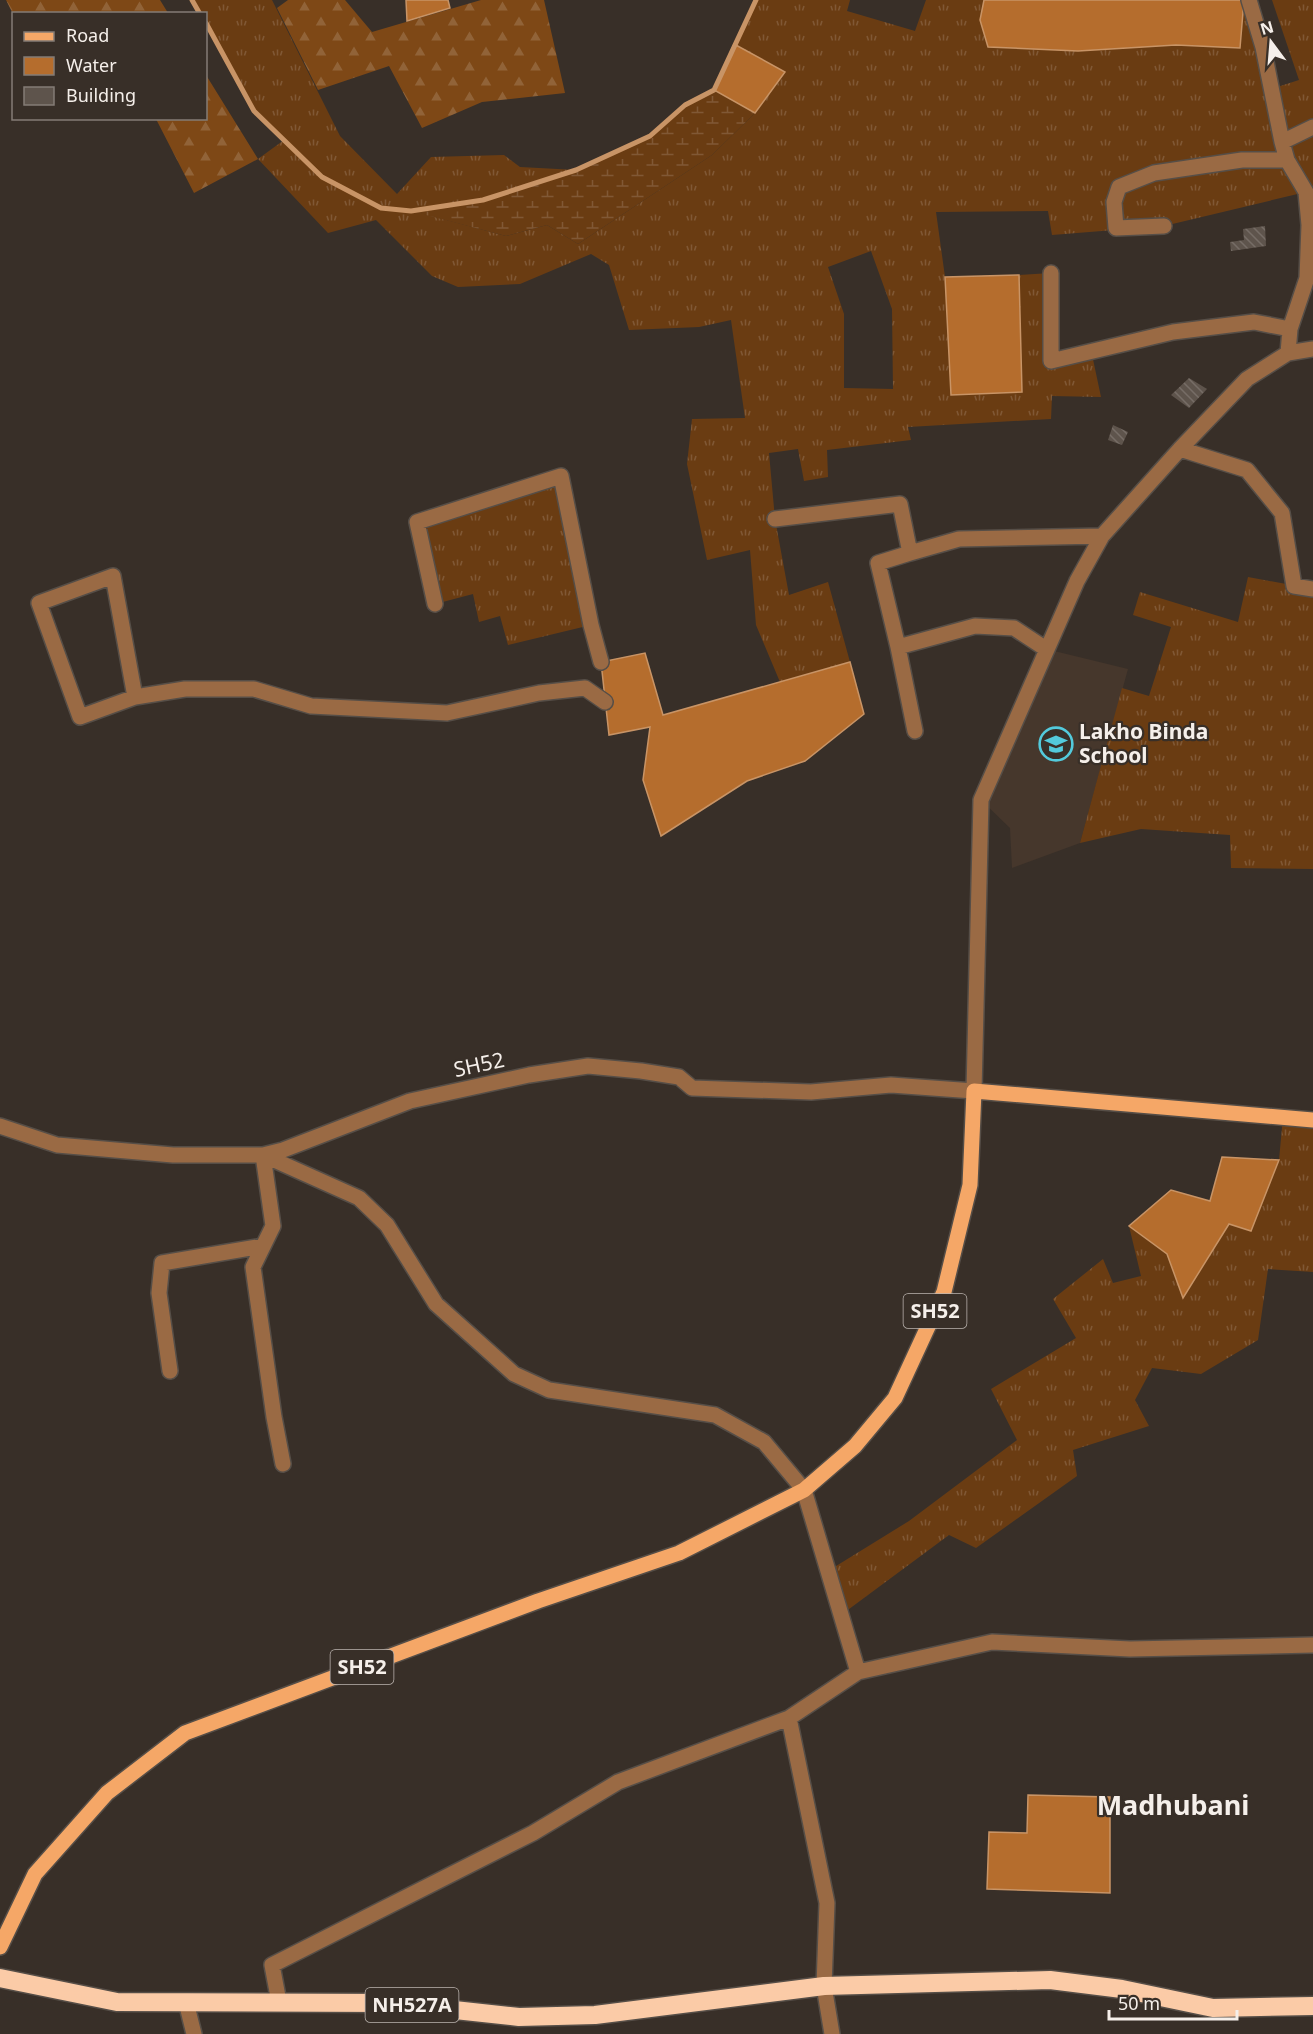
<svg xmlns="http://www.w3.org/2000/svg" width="1313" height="2034" viewBox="0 0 1313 2034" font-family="'Noto Sans',sans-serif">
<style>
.built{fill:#46372c}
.grass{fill:url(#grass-tufts);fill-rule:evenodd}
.forest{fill:url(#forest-firs)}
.wetland{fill:url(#wetland-marsh)}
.water{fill:#b56d2d;stroke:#c89466;stroke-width:1.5}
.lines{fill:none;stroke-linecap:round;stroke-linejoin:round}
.stream{stroke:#c89466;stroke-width:5}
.building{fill:url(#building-back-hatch)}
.minor-casing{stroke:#564e47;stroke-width:18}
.major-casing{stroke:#564e47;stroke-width:18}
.highway-casing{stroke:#564e47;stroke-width:21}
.minor{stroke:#9a6a44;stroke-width:15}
.major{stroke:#f5a767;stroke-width:15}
.highway{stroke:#fbcba7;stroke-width:18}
.labels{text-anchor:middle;stroke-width:4.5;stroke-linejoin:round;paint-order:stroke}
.shield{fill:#382f28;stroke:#bcb5b0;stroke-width:1.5}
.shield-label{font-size:20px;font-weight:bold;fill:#f5efea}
.poi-label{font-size:21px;font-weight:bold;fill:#f5efea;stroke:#382f28;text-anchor:start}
.street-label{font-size:21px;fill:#f5efea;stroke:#382f28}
.district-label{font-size:27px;font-weight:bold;fill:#f5efea;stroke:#382f28}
</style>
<defs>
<pattern id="grass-tufts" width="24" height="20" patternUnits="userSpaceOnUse" patternTransform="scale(1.5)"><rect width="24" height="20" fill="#6a3c12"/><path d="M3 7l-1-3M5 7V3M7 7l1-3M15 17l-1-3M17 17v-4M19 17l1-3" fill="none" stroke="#805835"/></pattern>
<pattern id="forest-firs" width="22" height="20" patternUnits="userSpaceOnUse" patternTransform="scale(1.5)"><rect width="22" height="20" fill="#7e4816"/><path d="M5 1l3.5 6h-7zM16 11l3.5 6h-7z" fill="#916338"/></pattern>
<pattern id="wetland-marsh" width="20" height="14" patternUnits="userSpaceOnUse" patternTransform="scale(1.5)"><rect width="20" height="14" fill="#6a3c12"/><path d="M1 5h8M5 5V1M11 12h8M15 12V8" fill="none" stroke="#805835"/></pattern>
<pattern id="building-back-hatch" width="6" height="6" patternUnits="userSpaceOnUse" patternTransform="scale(1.5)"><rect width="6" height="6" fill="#5e544c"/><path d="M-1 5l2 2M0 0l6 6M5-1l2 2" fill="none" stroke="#766d66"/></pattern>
</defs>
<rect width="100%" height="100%" fill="#382f28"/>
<path class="built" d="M1046 649 1128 669 1080 843 1012 868 1010 828 981 800Z"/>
<path class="grass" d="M192 0H272L340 136 397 194 431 157 504 155 520 167 576 170 483 200 413 211 506 236 547 225 578 244 712 155 755 113 785 72 734 44 756 0H850L847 11 915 31 926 0H984L980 20 989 47 1078 51 1176 45 1240 48 1244 0 1271 89 1299 80 1272 0H1313V223L1306 192 1164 226 1052 235 1048 211 936 212 945 277 952 394 1022 392 1019 275 1051 273V360L1091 350 1101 397 1052 396 1051 419 908 427 911 440 827 450 828 477 804 481 798 449 769 453 775 519 789 595 828 582 850 662 780 682 756 625 750 550 707 560 687 464 692 419 745 418 731 320 699 327 629 330 609 265 591 254 520 284 458 287 432 276 376 220 328 233 258 159 284 140 254 111 206 23V14L200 13ZM871 251 892 309 893 389 844 388V314L828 267Z
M561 476 591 625 508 645 500 616 479 622 473 594 435 604 417 522Z
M1248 577 1313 589V869L1231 868 1230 835 1141 829 1080 843 1122 688 1149 696 1171 627 1133 615 1140 592 1238 622Z
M1283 1117 1313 1120V1272L1268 1269 1258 1340 1201 1374 1152 1368 1135 1400 1149 1426 1073 1450 1077 1476 976 1548 949 1535 841 1615 828 1571 909 1521 1017 1440 991 1389 1076 1338 1053 1299 1103 1259 1113 1283 1141 1276 1129 1226 1167 1254 1183 1297 1229 1224 1251 1230 1279 1160Z"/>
<path class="forest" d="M6 0H160L168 13 13 14Z
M288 0H345L372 32 481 0H544L565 93 482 102 422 128 389 66 318 90 277 8Z
M206 75 258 159 194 193 156 119 206 118Z"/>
<path class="wetland" d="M714 90 755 113 712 155 578 244 547 225 506 236 411 211 483 200 577 170 650 136 685 105Z"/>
<path class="water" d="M406 0H448L450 8 407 21Z
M984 0H1244L1240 48 1176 45 1078 51 988 47 980 20Z
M734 44 785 72 755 113 714 90Z
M1019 275 1022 392 951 395 945 277Z
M645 653 663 715 850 662 864 714 805 761 747 781 661 836 643 780 650 727 609 735 601 662Z
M1222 1157 1279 1160 1251 1231 1229 1224 1183 1298 1167 1254 1129 1226 1171 1190 1210 1201Z
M1028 1795 1110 1797V1893L987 1889 989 1832 1027 1833Z"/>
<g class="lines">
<path class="stream" d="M192 0 200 14
M206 23 254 111 322 177 381 208 411 211 483 200 576 170 650 136 685 105 714 90 756 0"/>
</g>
<path class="building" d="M1265 226 1266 246 1231 251 1230 242 1244 240 1243 229Z
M1189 378 1207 389 1189 408 1171 395Z
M1113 425 1128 432 1122 445 1108 440Z"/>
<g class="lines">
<g class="minor-casing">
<path id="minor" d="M1249 0 1263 47 1282 142 1287 160 1306 192 1309 225 1307 278 1290 329 1288 353
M1282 142 1313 127
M1164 226 1116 228 1114 202 1119 187 1154 173 1242 160H1287
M1051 273V361L1173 332 1254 322 1290 329
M1180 449 1247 470 1282 513 1294 586 1313 589
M775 519 900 504 910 553 959 539 1102 536
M435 604 417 522 561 476 591 625 601 662
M898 647 878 563 910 553
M135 697 80 717 39 603 113 576 135 697 185 689H254L311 706 447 713 539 693 585 688 605 702
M915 731 898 647 975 626 1014 628 1046 649
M0 1126 57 1145 173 1155H263L283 1150 410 1101 529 1075 588 1066 641 1071 679 1077 692 1088 811 1092 891 1085 974 1091 981 800 1077 581 1102 536 1180 449 1247 379 1288 353 1313 349
M263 1155 359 1198 387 1225 436 1304 514 1374 549 1390 715 1415 764 1442 804 1490 858 1672
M263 1155 273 1226 253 1267 274 1417 283 1464
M170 1371 159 1293 162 1263 263 1246
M789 1718 827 1903 824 1986 832 2034
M186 2002 194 2034
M279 2002 272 1965 533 1833 618 1782 789 1718 858 1672 992 1642 1130 1649 1313 1645"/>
</g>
<g class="major-casing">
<path id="major" d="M0 1947 35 1874 107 1793 185 1733 538 1601 679 1553 804 1490 855 1446 895 1398 944 1292 970 1185 974 1091 1313 1120"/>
</g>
<g class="highway-casing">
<path id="highway" d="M0 1978 117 2002 390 2003 519 2017 595 2015 824 1986 1050 1980 1122 1989 1213 2008 1313 2006"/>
</g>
<use href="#minor" class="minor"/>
<use href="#major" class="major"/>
<use href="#highway" class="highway"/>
</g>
<defs>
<g id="school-ring" transform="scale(1.725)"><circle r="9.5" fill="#382f28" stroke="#53cadc" stroke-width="1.5"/><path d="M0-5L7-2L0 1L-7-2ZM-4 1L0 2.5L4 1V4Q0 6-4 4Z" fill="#53cadc"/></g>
</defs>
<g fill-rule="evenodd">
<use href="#school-ring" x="1056" y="744"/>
</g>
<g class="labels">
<g class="shield">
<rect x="903.5" y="1294" width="63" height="34" rx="4.5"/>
<rect x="330.5" y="1650" width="63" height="34" rx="4.5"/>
<rect x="365.5" y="1988" width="93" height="34" rx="4.5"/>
</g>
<g class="shield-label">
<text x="935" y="1318">SH52</text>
<text x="362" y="1674">SH52</text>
<text x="412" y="2012">NH527A</text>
</g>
<g class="poi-label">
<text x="1079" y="739">Lakho Binda<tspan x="1079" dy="24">School</tspan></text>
</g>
<g class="street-label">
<text transform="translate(479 1065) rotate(-12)" y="7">SH52</text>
</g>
<g class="district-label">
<text x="1173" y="1815">Madhubani</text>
</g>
</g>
<rect x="12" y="12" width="195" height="108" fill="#382f28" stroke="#847c76" stroke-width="1.5"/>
<rect x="24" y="32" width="30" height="9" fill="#f5a767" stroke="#847c76" stroke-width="1.5"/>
<text x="66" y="42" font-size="18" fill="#f5efea">Road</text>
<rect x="24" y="57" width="30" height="18" fill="#b56d2d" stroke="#847c76" stroke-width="1.5"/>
<text x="66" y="72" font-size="18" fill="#f5efea">Water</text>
<rect x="24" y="87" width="30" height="18" fill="#5e544c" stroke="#847c76" stroke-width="1.5"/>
<text x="66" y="102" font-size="18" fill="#f5efea">Building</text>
<g transform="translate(1271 42) rotate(344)" stroke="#382f28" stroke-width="4.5" paint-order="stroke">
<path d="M0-4.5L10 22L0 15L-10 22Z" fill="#f5efea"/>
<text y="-9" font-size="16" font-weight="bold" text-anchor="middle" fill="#f5efea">N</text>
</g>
<path d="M1109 2010v9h128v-9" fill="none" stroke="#f5efea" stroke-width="3"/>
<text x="1118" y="2010" font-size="18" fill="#f5efea" stroke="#382f28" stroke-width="4.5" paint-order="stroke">50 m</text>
</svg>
